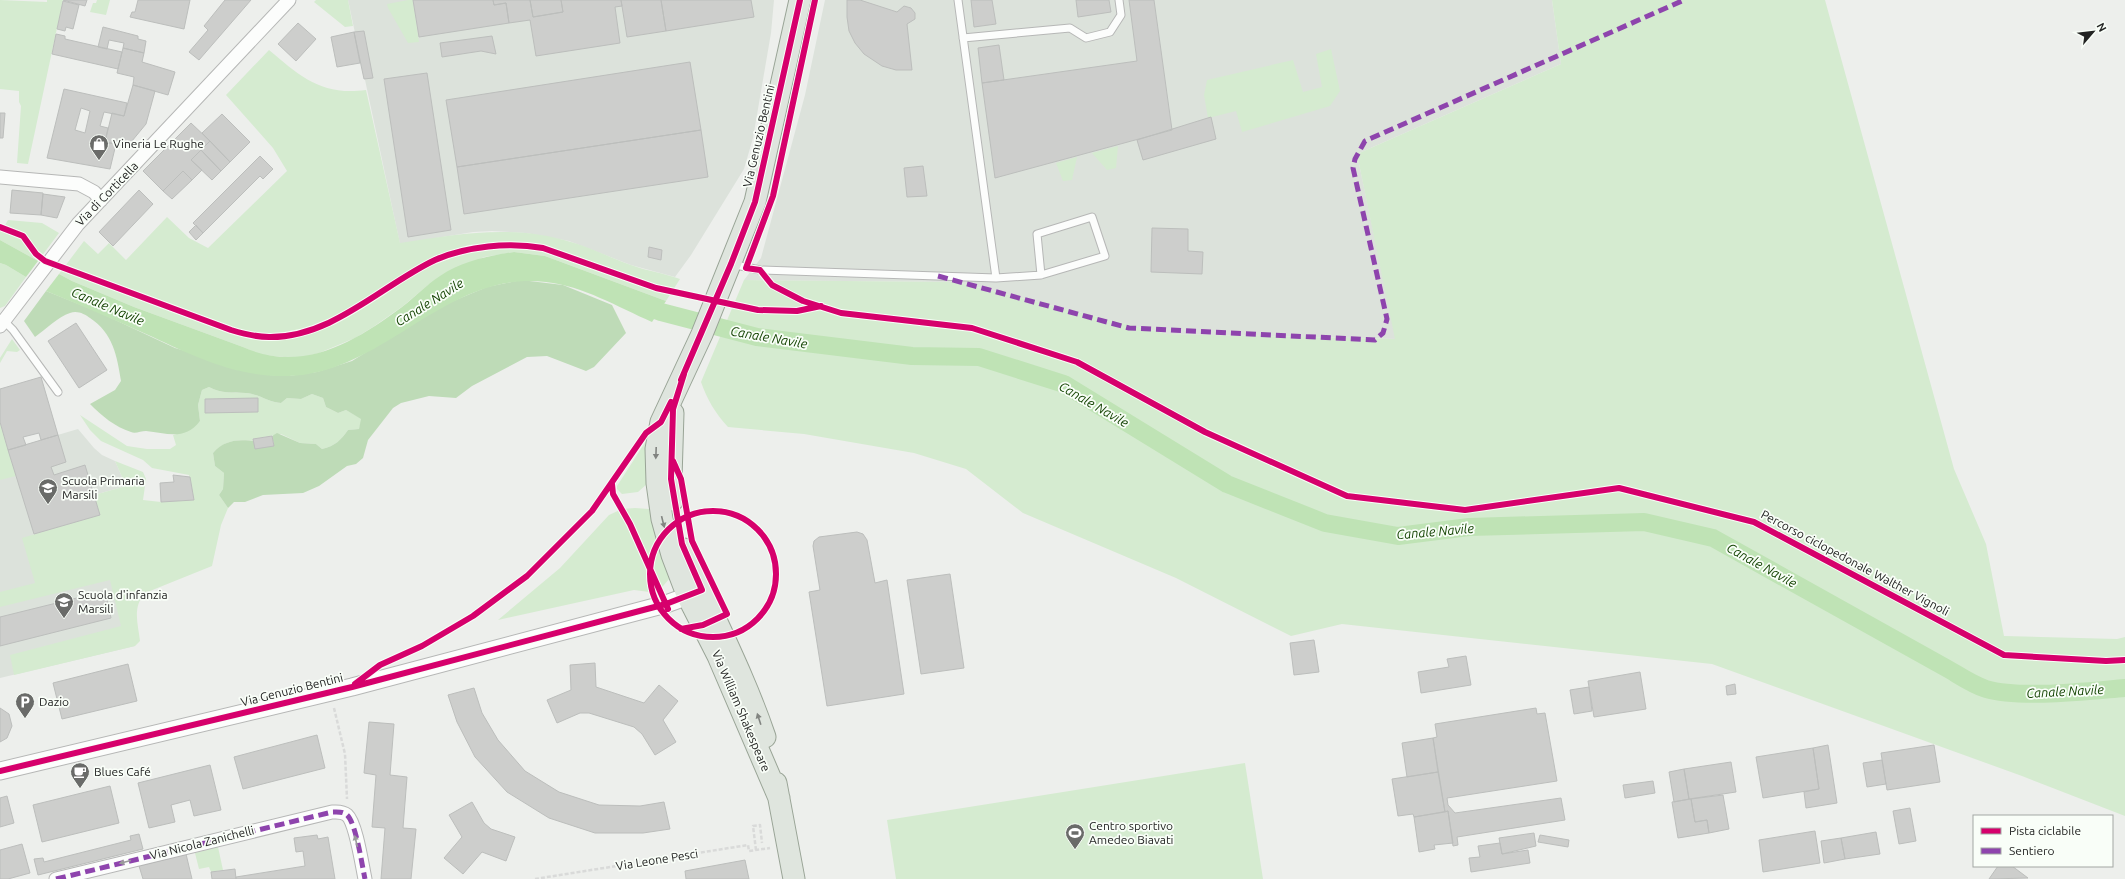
<svg xmlns="http://www.w3.org/2000/svg" width="2125" height="879" viewBox="0 0 2125 879" font-family="Ubuntu,sans-serif">
<style>
.built{fill:#dce2db}
.green{fill:#d5ebd0}
.forest{fill:#bedbb7}
.water{fill:#bfe3b5}
.lines{fill:none;stroke-linecap:round;stroke-linejoin:round}
.canal{stroke:#bfe3b5;stroke-width:18}
.building{fill:#cdcecc;stroke:#bcbebc;fill-rule:evenodd}
.service-casing{stroke:#b6b7b6;stroke-width:9}
.minor-casing{stroke:#b6b7b6;stroke-width:15}
.tertiary-casing{stroke:#b6b7b6;stroke-width:19}
.primary-casing{stroke:#99a496;stroke-width:23}
.path{stroke:#d9dad9;stroke-width:2.5;stroke-dasharray:4 2;stroke-linecap:butt}
.service{stroke:#fcfdfc;stroke-width:7}
.minor{stroke:#fcfdfc;stroke-width:13}
.tertiary{stroke:#fcfdfc;stroke-width:17}
.primary{stroke:#dfe5de;stroke-width:21}
.quiet{stroke:#8e44ad;stroke-width:5;stroke-dasharray:10 5;stroke-linecap:butt}
.cycleway-casing{stroke:#f9fef8;stroke-width:8}
.cycleway{stroke:#d6006c;stroke-width:6}
.oneway{fill:#818480}
.oneway2{fill:#9a9b9a}
.labels{text-anchor:middle;stroke-width:3.5;stroke-linejoin:round;paint-order:stroke}
.street-label{font-size:12px;fill:#232423;stroke:#f9fef8}
.poi-label{font-size:12px;fill:#232423;stroke:#f9fef8;text-anchor:start}
.water-label{font-size:13px;font-style:italic;fill:#144403;stroke:#f9fef8}
</style>
<rect width="100%" height="100%" fill="#edefec"/>
<path class="built" d="M348 0H774L771 33 753 138 744 169 691 255 675 277 631 265 569 241 526 233 492 231 473 232 400 244Z
M825 0H1552L1561 64 1357 154 1396 339 1167 334 956 282 744 280 761 258 805 95Z
M78 429 94 448 102 455 115 461 126 486 94 495 135 646 0 678V452Z"/>
<path class="green" d="M0 0 47 2V0H63L28 164 17 163 21 106 19 102V91L0 89Z
M97 0H110L106 15 90 12 93 3H96Z
M316 0H348L353 26 345 27 314 2Z
M408 0H413L419 42 408 43 388 8 387 4Z
M1552 0H1825L1954 469 1986 544 2004 636 2117 639 2125 637V816L2022 776 1712 664 1342 624 1291 636 1176 578 1023 513 966 469 914 453 804 434 728 427C715 413 707 399 701 382L744 280 956 282 1167 334 1395 339 1357 154 1561 64Z
M1331 49 1340 91 1330 106 1242 132 1236 111 1208 118 1204 95 1207 80 1293 60 1303 92 1322 87 1316 54Z
M269 50C301 77 322 96 366 90L400 243C458 234 513 224 571 242 592 248 611 258 631 265 647 271 664 273 680 279L666 301 545 256 514 252 484 257 428 285 403 306 373 327 355 338 319 353 299 358 285 357 260 355 243 347 134 307 72 281 59 274 84 241 98 254 109 243 126 260 167 217 189 238 208 248 287 171 273 148 226 95Z
M1118 146 1116 168 1107 170 1092 153Z
M1077 157 1072 180 1063 181 1056 163Z
M8 220 42 223 59 233 38 261 0 240V223L5 225Z
M0 263 6 265 26 277 5 306 0 308Z
M12 339 20 350 17 352 7 351 0 363V358Z
M209 387C222 394 232 392 246 393 259 394 268 402 281 403L287 398 301 399 312 394 323 398 326 407 338 413 346 410 362 419 359 429 348 430C341 440 335 446 322 449L316 444 300 443 281 434 253 439 254 441C237 439 225 440 213 453L215 466 224 473 223 489 219 495 228 508 221 525 212 566 145 593C132 607 138 624 140 641L135 646 14 675 10 655 121 626 110 580 0 607V592L35 583 22 538 100 515 94 495 126 486 115 461 143 472 146 479 143 500 161 502 194 500 189 475 152 468 143 460 101 441 90 430 80 415 127 446 147 449H170L176 445 173 435 184 432 200 421 198 405 202 390Z
M0 422 16 476 0 480Z
M646 441 647 484 638 492 622 494 617 489V486Z
M635 508 649 509 658 548 670 578 657 593 634 590 498 620 560 568 609 515 622 509Z
M1245 763 1263 879H896L887 820Z
M218 847 223 870 211 872 209 867 199 869 195 853Z"/>
<path class="forest" d="M521 280 563 285 612 305 626 333 594 367 586 371 547 356 527 357 472 386 456 398 429 396 401 403 393 408 368 440 363 458 356 464 347 466 319 486 303 493 263 495 245 502H234L228 508 219 495 223 489 224 473 215 466 213 453C230 434 251 441 274 445L272 436 277 433 300 443 316 444 322 449C335 446 341 440 348 430L359 429 361 419 346 410 338 413 326 407 323 398 312 394 301 399 287 398 281 403C268 402 259 394 246 393 232 392 222 394 209 387L202 390 198 405 200 421C185 441 167 433 146 431 141 431 135 434 131 432 115 427 102 416 90 404L115 390 121 381C117 356 113 333 90 318 85 314 77 310 70 313 58 317 46 329 35 337L24 321 46 291 96 311 175 348 269 375 289 376 317 372 352 361 421 318 451 302 487 287Z"/>
<path class="water" d="M0 240 38 261 26 277 6 265 0 263Z
M514 252 545 256 666 301 652 322C618 307 583 286 546 282 446 270 385 373 289 376 236 378 192 355 146 334 113 319 80 305 46 291L59 274 72 281 134 307 243 347C302 374 355 342 402 307 415 297 426 285 440 276 462 261 488 256 514 252Z"/>
<g class="lines">
<path class="canal" d="M637 303 661 312 757 337 912 356 979 357 1064 384 1227 484 1325 523 1398 536 1469 527 1644 522 1713 538 1948 669C1960 676 1973 685 1986 689 2020 699 2088 691 2125 688"/>
</g>
<path class="building" d="M63 0H87L85 6Z
M138 0H190L184 29 130 17 132 12H135Z
M225 0H251L199 60 189 52 208 30 204 26Z
M413 0H493L494 5 506 3 509 23 419 37Z
M493 0H530L533 17 563 12 561 0H621L622 6 615 7 620 43 536 56 530 20 509 23 506 3 494 5Z
M530 0H561L563 12 533 17Z
M621 0H661L666 31 627 37Z
M661 0H751L754 17 666 31Z
M847 0H860L897 12 904 6 911 8 915 13V19L907 24 912 70H896L882 66 864 54 855 43 849 31 847 17Z
M971 0H992L996 24 974 27Z
M1076 0H1109L1111 12 1078 17Z
M1129 0H1154L1172 130 995 178 982 83 1137 61Z
M63 1 79 5 73 29 66 27 65 31 57 29Z
M298 23 316 39 296 61 278 44Z
M103 27 138 36V39L146 41 144 53 123 48 124 43 109 40 107 49 98 47Z
M364 31 373 78 364 79 354 32Z
M354 32 360 63 337 67 331 37Z
M56 34 65 36V39L122 52 118 69 52 54Z
M492 36 496 54 481 51 442 57 440 43Z
M999 45 1004 80 982 83 978 48Z
M123 48 144 53 142 62 175 72 168 95 133 85 134 77 117 73Z
M690 62 701 130 457 167 446 100Z
M427 73 451 230 408 237 384 79Z
M133 85 155 91 146 124 127 147 105 142 112 113 124 116Z
M64 89 127 103 124 116 104 112 100 126 108 128 105 142 116 144 110 169 47 158ZM81 108 90 111 85 133 75 130Z
M0 113H5L3 138H0Z
M222 114 250 142 230 162 202 133Z
M1211 117 1216 139 1143 160 1137 140Z
M191 123 210 141 191 160 202 170 192 180 183 171 163 191 143 171Z
M701 130 708 177 464 214 457 167Z
M210 141 230 162 221 171 201 150Z
M201 150 221 171 212 180 191 160Z
M260 156 273 169 263 179 260 176 203 233 193 223Z
M923 166 927 196 907 197 904 168Z
M183 171 192 180 172 199 163 191Z
M12 190 43 193 41 215 10 213Z
M139 190 153 204 113 246 99 232Z
M43 194 65 197 57 218 41 215Z
M196 225 203 233 196 240 189 232Z
M1152 228 1188 229V251L1203 252 1202 274 1151 272Z
M649 247 662 250 661 260 648 257Z
M76 323 107 370 79 388 48 341Z
M41 377 58 435 41 440 39 433 23 437 26 445 8 450 0 422V389Z
M258 398V412L205 413V399Z
M58 435 66 462 51 467 54 475 85 465 100 515 34 534 8 450Z
M272 436 274 446 255 449 253 439Z
M173 475 190 477 194 500 161 502 160 483 174 482Z
M857 532 863 534 867 540 875 583 887 580 904 694 827 706 809 592 820 590 813 546 814 541 819 537Z
M950 574 964 668 921 674 907 580Z
M105 591 111 618 0 646V617Z
M1314 640 1319 672 1294 675 1290 643Z
M1466 656 1471 685 1421 693 1418 672 1449 667 1447 659Z
M595 663 596 687 644 703 659 685 678 701 663 720 676 742 655 755 642 734 634 727 589 713H580L557 723 547 700 571 690 570 665Z
M128 664 137 701 62 719 53 683Z
M1640 672 1646 709 1594 717 1588 681Z
M1735 684 1736 694 1727 695 1726 686Z
M1589 687 1592 711 1574 714 1570 690Z
M474 688 482 713 498 740 525 771 559 792 599 805 640 806 664 802 670 829 643 833H595L549 818 507 792 475 757 457 722 448 695Z
M0 708 9 714 12 726 7 738 0 742Z
M1536 708 1537 714 1545 713 1557 781 1447 798 1448 805 1455 813 1561 798 1565 820 1457 837 1458 845 1453 846 1448 811 1445 812 1433 738 1437 737 1435 724Z
M369 722 394 724 390 775 407 777 403 828 416 829 411 879H381L385 828 372 827 376 775 364 773Z
M317 735 325 768 243 789 234 757Z
M1433 738 1438 772 1407 777 1402 743Z
M1828 745 1837 803 1806 808 1804 792 1819 789 1813 748Z
M1934 745 1940 782 1887 790 1881 753Z
M1813 748 1819 789 1763 798 1756 757Z
M1882 760 1886 784 1867 787 1863 763Z
M1731 762 1736 792 1689 799 1684 769Z
M210 765 221 810 194 816 190 800 171 805 175 822 149 828 138 783Z
M1684 769 1689 799 1674 802 1669 772Z
M1438 772 1445 812 1414 817 1413 814 1398 816 1392 779Z
M1653 781 1655 793 1625 798 1623 785Z
M110 786 119 823 42 842 33 805Z
M1723 795 1729 829 1709 833 1707 820 1695 822 1691 799Z
M7 796 14 823 0 827V798Z
M1691 799 1695 822 1707 820 1709 833 1678 838 1672 802Z
M472 802 484 823 491 829 515 837 506 861 482 852 463 874 444 858 462 837 449 815Z
M1910 808 1916 841 1899 844 1893 811Z
M1448 811 1453 843 1434 845 1435 849 1419 852 1414 817Z
M1815 831 1820 863 1763 872 1759 840Z
M1876 832 1880 854 1845 859 1841 838Z
M1534 833 1536 846 1502 854 1499 838Z
M139 834 143 849 38 875 34 859 43 858 44 862 131 840 130 836Z
M317 835 318 839 328 837 335 879H236V877L305 866 303 851 296 852 294 838Z
M1540 835 1569 840 1568 847 1538 842Z
M1841 838 1845 859 1824 863 1821 841Z
M1500 843 1502 854 1528 850 1530 863 1471 872 1469 858 1480 857 1478 846Z
M22 844 30 873 8 879H0V850Z
M186 854 192 879H143L139 866Z
M745 860 749 879H686L685 871Z
M1998 866H2012L2028 878 1989 879Z
M235 869 236 879H212L211 872Z"/>
<g class="lines">
<g class="service-casing">
<path id="service" d="M963 38 1070 28 1086 38 1110 32 1121 15 1119 0
M731 264 760 270 996 278 958 0
M996 278 1041 275 1105 256 1092 217 1037 234 1041 275
M4 321 13 330 58 392"/>
</g>
<g class="minor-casing">
<path id="minor" d="M0 177 79 184 94 192 101 200
M0 326 78 224 289 0
M56 879 332 812C337 812 342 811 347 815 356 823 362 865 365 879"/>
</g>
<g class="tertiary-casing">
<path id="tertiary" d="M0 771 352 687 666 604 699 592"/>
</g>
<g class="primary-casing">
<path id="primary" d="M673 413 671 479 673 500
M684 549C711 613 743 672 765 737
M776 783 794 879
M779 798 718 656 688 597 672 555 662 519 657 483 656 449 661 422 702 334 755 202 800 0"/>
</g>
<path class="path" d="M334 708 345 754 347 799
M756 850 753 826 760 825 762 843
M535 879 748 845 749 851 770 848"/>
<use href="#service" class="service"/>
<use href="#minor" class="minor"/>
<use href="#tertiary" class="tertiary"/>
<use href="#primary" class="primary"/>
<path class="quiet" d="M938 276 1129 328 1375 340 1383 333 1387 319 1353 168 1355 159 1365 141 1684 0
M56 879 332 812C337 812 342 811 347 815 356 823 362 865 365 879"/>
<g class="cycleway-casing">
<path id="cycleway" d="M815 0 773 196 746 268 760 270 772 285 803 301 841 313 972 328 1077 362 1205 432 1347 496 1465 510 1619 488 1754 522 2004 655 2106 661 2125 660
M0 227 23 236 36 254 45 261 231 330C244 334 256 337 269 337 332 338 382 285 435 260 467 246 509 242 543 248L656 288 758 310 797 311 821 306
M681 380 731 264 755 202 800 0
M673 461 681 479 692 541 727 614 703 625 681 629
M612 484 613 494 630 524 668 609
M650 574a63 63 0 1 1 126 0a63 63 0 1 1-126 0Z
M355 684 380 665 422 646 473 616 527 576 592 511 646 433 661 422 671 402
M0 771 352 687 666 604 702 590 682 544 671 479 673 409 684 374"/>
</g>
<use href="#cycleway" class="cycleway"/>
</g>
<defs><path id="oneway-solid" d="M-6-.8H1V-3.2L6.5 0L1 3.2V.8H-6Z"/></defs>
<g class="oneway">
<use href="#oneway-solid" transform="translate(656 453) rotate(92)"/>
<use href="#oneway-solid" transform="translate(663 522) rotate(76)"/>
<use href="#oneway-solid" transform="translate(759 719) rotate(-108)"/>
</g>
<g class="oneway2">
<use href="#oneway-solid" transform="translate(356 841) rotate(-103)"/>
<use href="#oneway-solid" transform="translate(125 862) rotate(166)"/>
</g>
<defs>
<g id="shop-pin" transform="scale(1)"><path d="M0 17L-7.5 6A9.5 9.5 0 1 1 7.5 6Z" fill="#6a6b69" stroke="#f9fef8"/><path d="M-5-2.5h2.3a2.7 3.5 0 0 1 5.4 0H5L5.5 6h-11ZM-1.5-2.5h3a1.5 2.3 0 0 0-3 0Z" fill="#fff"/></g>
<g id="school-pin" transform="scale(1)"><path d="M0 17L-7.5 6A9.5 9.5 0 1 1 7.5 6Z" fill="#6a6b69" stroke="#f9fef8"/><path d="M0-5L7-2L0 1L-7-2ZM-4 1L0 2.5L4 1V4Q0 6-4 4Z" fill="#fff"/></g>
<g id="parking-pin" transform="scale(1)"><path d="M0 17L-7.5 6A9.5 9.5 0 1 1 7.5 6Z" fill="#6a6b69" stroke="#f9fef8"/><path d="M-3.5-5.5H1a3.5 3.5 0 0 1 0 7H-1V5.5H-3.5ZM-1-3.4V-.6H.8a1.4 1.4 0 0 0 0-2.8Z" fill="#fff"/></g>
<g id="cafe-pin" transform="scale(1)"><path d="M0 17L-7.5 6A9.5 9.5 0 1 1 7.5 6Z" fill="#6a6b69" stroke="#f9fef8"/><path d="M-5.5-4.5H6V0H3Q3 3.5 0 3.5H-2.5Q-5.5 3.5-5.5 0ZM3-3.2v2h1.7v-2ZM-6 4.5H4V6H-6Z" fill="#fff"/></g>
<g id="stadium-pin" transform="scale(1)"><path d="M0 17L-7.5 6A9.5 9.5 0 1 1 7.5 6Z" fill="#6a6b69" stroke="#f9fef8"/><path d="M0-5a6.5 5 0 1 0 0 10a6.5 5 0 1 0 0-10ZM-3.5-1.8h7v3.6h-7Z" fill="#fff"/></g>
</defs>
<g fill-rule="evenodd">
<use href="#shop-pin" x="99" y="144"/>
<use href="#school-pin" x="48" y="488"/>
<use href="#school-pin" x="64" y="602"/>
<use href="#parking-pin" x="25" y="702"/>
<use href="#cafe-pin" x="80" y="772"/>
<use href="#stadium-pin" x="1075" y="833"/>
</g>
<g class="labels">
<g class="street-label">
<text transform="translate(759 136) rotate(-77)" y="4">Via Genuzio Bentini</text>
<text transform="translate(107 194) rotate(-46)" y="4">Via di Corticella</text>
<text transform="translate(1855 563) rotate(28)" y="4">Percorso ciclopedonale Walther Vignoli</text>
<text transform="translate(292 690) rotate(-14)" y="4">Via Genuzio Bentini</text>
<text transform="translate(741 711) rotate(67)" y="4">Via William Shakespeare</text>
<text transform="translate(202 843) rotate(-14)" y="4">Via Nicola Zanichelli</text>
<text transform="translate(657 860) rotate(-9)" y="4">Via Leone Pesci</text>
</g>
<g class="poi-label">
<text x="113" y="148">Vineria Le Rughe</text>
<text x="62" y="485">Scuola Primaria<tspan x="62" dy="14">Marsili</tspan></text>
<text x="78" y="599">Scuola d'infanzia<tspan x="78" dy="14">Marsili</tspan></text>
<text x="39" y="706">Dazio</text>
<text x="94" y="776">Blues Café</text>
<text x="1089" y="830">Centro sportivo<tspan x="1089" dy="14">Amedeo Biavati</tspan></text>
</g>
<g class="water-label">
<text transform="translate(429 302) rotate(-32)" y="5">Canale Navile</text>
<text transform="translate(108 306) rotate(23)" y="5">Canale Navile</text>
<text transform="translate(769 337) rotate(10)" y="5">Canale Navile</text>
<text transform="translate(1094 404) rotate(30)" y="5">Canale Navile</text>
<text transform="translate(1435 531) rotate(-5)" y="5">Canale Navile</text>
<text transform="translate(1762 565) rotate(29)" y="5">Canale Navile</text>
<text transform="translate(2065 691) rotate(-3)" y="5">Canale Navile</text>
</g>
</g>
<rect x="1973" y="815" width="140" height="52" fill="#f9fef8" stroke="#a3a7a3"/>
<rect x="1981" y="828" width="20" height="6" fill="#d6006c" stroke="#a3a7a3"/>
<text x="2009" y="835" font-size="12" fill="#232423">Pista ciclabile</text>
<rect x="1981" y="848" width="20" height="6" fill="#8e44ad" stroke="#a3a7a3"/>
<text x="2009" y="855" font-size="12" fill="#232423">Sentiero</text>
<g transform="translate(2093 32) rotate(62)" stroke="#f9fef8" stroke-width="3" paint-order="stroke">
<path d="M0-3L7 15L0 10L-7 15Z" fill="#232423"/>
<text y="-6" font-size="11" font-weight="bold" text-anchor="middle" fill="#232423">N</text>
</g>
</svg>
